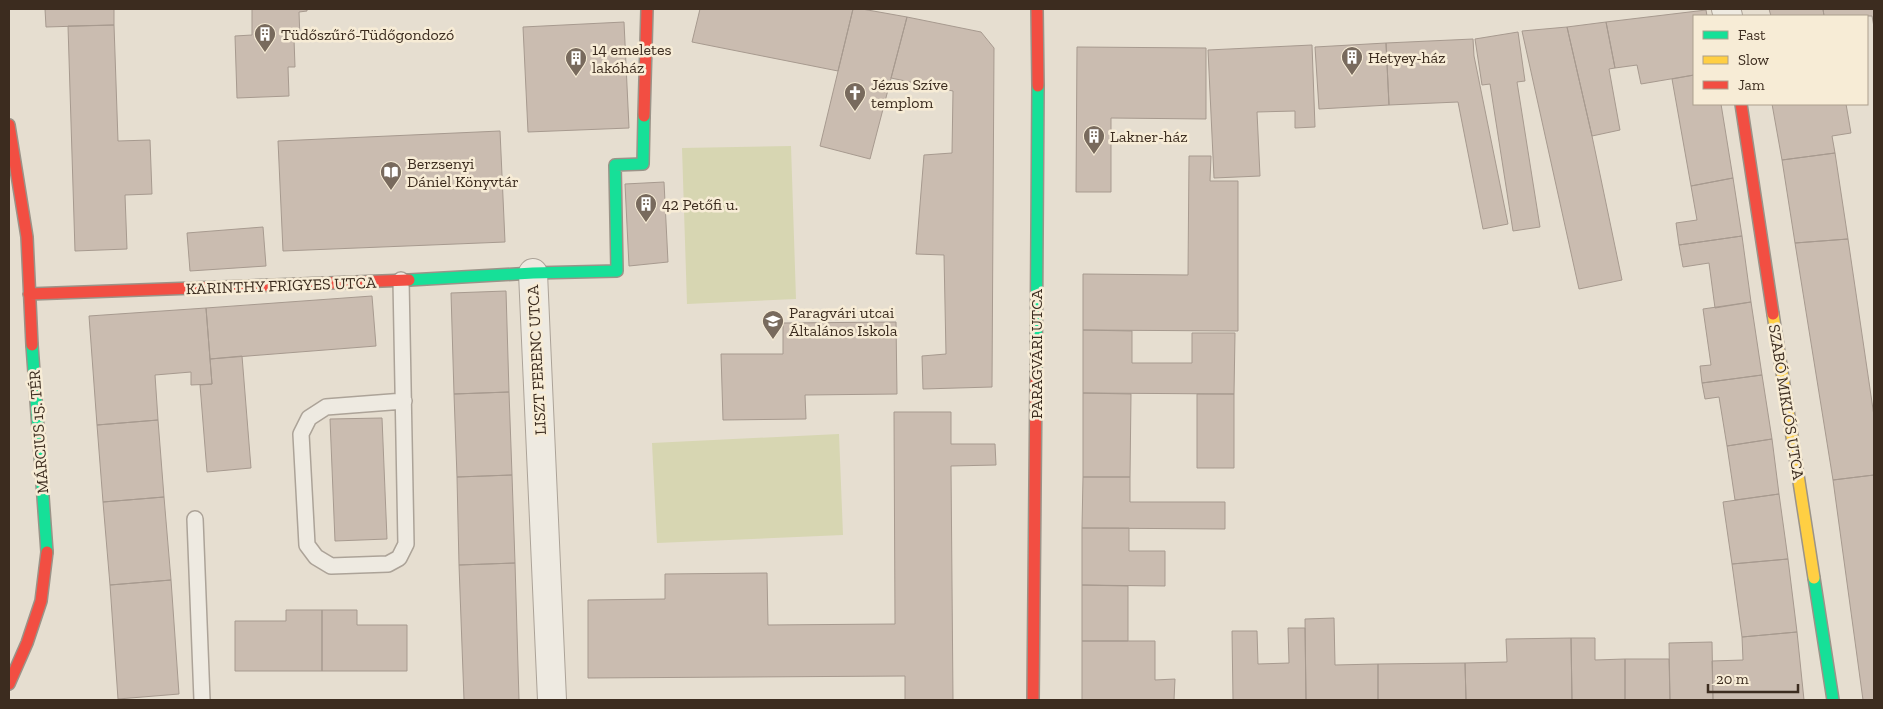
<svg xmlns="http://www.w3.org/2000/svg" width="1883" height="709" viewBox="0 0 1883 709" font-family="'Zilla Slab',serif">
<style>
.garden{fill:#d7d6b2}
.building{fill:#cabcb0;stroke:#a79a8f}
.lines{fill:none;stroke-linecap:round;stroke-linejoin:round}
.lane-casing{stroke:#aca398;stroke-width:18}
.street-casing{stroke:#aca398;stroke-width:30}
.fast-casing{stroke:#9b9388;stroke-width:14}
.slow-casing{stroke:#9b9388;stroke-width:14}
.jam-casing{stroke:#9b9388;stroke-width:14}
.lane{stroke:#eeeae1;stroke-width:15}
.street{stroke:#eeeae1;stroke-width:28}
.fast{stroke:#16e098;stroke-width:11}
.slow{stroke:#ffcf43;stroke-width:11}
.jam{stroke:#f24e42;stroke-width:11}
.labels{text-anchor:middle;stroke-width:5;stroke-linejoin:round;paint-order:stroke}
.poi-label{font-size:16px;fill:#3c2c1f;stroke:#f7ecd6;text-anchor:start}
.street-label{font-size:16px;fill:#3c2c1f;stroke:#f7ecd6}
</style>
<rect width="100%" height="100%" fill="#e6ded0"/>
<path class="garden" d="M791 146 796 299 687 304 682 148Z
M839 434 843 535 657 543 652 443Z"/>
<path class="building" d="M45 9H114V25L46 27Z
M252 9H307V11L299 12 300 38 294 39 295 67H288L289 96 237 98 235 36 252 35Z
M700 9H853L838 71 692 42Z
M853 9H862L907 17 870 159 820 146Z
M1769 9H1823L1824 16H1771Z
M1823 9H1874V27L1872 16H1824Z
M1706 10 1707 16H1694V75L1641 84 1637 65 1615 68 1606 22Z
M907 17 981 32 994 48 992 387 923 389 922 356 946 354 944 255 916 254 924 155 952 153 953 91 891 78Z
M624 22 629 128 528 132 523 27Z
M1606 22 1615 68 1609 69 1620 130 1592 136 1567 27Z
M114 25 118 141 150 140 152 194 125 195 127 249 75 251 68 26Z
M1567 27 1592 136 1622 280 1579 289 1522 31Z
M1518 32 1525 81 1517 82 1540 227 1513 231 1490 84 1482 85 1475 39Z
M1473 39 1474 56 1508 224 1483 229 1458 102 1389 105 1386 43Z
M1386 43 1389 105 1319 109 1315 47Z
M1312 45 1315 127 1295 128V111L1257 112 1260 176 1214 178 1208 50Z
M1077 47 1206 48V119L1111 118V192H1076Z
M1694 75V104H1721L1733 178 1691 186 1672 79Z
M1772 104H1846L1851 133 1832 136 1835 153 1782 160Z
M500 131 505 242 283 251 278 141Z
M1835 153 1848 239 1795 243 1782 160Z
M1189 156H1211L1210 181H1238V331L1083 330V274L1188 275Z
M1733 178 1742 236 1679 245 1676 223 1697 220 1691 186Z
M664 182 668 262 629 266 625 184Z
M263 227 266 266 190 271 187 233Z
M1742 236 1751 302 1715 308 1709 263 1683 267 1679 245Z
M1848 239 1874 416V475L1833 480 1795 243Z
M506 291 509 392 454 394 451 293Z
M372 296 376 346 210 359 206 308Z
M1751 302 1762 375 1702 383 1700 366 1711 365 1703 309Z
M206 308 212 384 191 385V372L155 375 158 420 97 425 89 316Z
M896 322 897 394 805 395 806 419 723 420 721 354H783V323Z
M1083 330 1132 331V363H1192V333H1235L1234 394 1083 393Z
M242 356 251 468 207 472 200 385 212 384 210 359Z
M1762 375 1772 439 1727 446 1719 397 1705 399 1702 383Z
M509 392 512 475 457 477 454 394Z
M1083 393 1131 394 1130 477H1083Z
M1197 394H1234V468H1197Z
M894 412H951V444H995L996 465 951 466 953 700H905V676L588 678V600L665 599V574L767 573 768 625 895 624Z
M382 418 387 539 335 541 330 419Z
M158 420 164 497 103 502 97 425Z
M1772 439 1779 494 1735 500 1727 446Z
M512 475 515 563 459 565 457 477Z
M1874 475V700H1863L1833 480Z
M1083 477H1130V502H1225V529L1082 528Z
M1779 494 1788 559 1732 564 1723 502Z
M164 497 171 580 110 585 103 502Z
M1082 528H1129V551H1165V586L1082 585Z
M1788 559 1797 632 1742 637 1732 564Z
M515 563 519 700H464L459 565Z
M171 580 179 694 118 699 110 585Z
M1082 585 1128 586V641H1082Z
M286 610H322V671H235V621H286Z
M322 610H357V625H407V671H322Z
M1334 618 1335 665 1378 664V700H1306L1305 619Z
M1288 628H1305L1306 700H1233L1232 631H1257L1258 664 1289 663Z
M1797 632 1804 700H1713L1712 661 1743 660 1742 637Z
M1571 638H1595V660L1625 659V700H1572Z
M1571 638 1572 700H1466L1465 663 1507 662 1506 639Z
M1082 641H1155V680L1175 679 1174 700H1082Z
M1712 642 1713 700H1670L1669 643Z
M1625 659H1669L1670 700H1625Z
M1465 663 1466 700H1378V664Z"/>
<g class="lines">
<g class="lane-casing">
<path id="lane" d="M401 280 406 544 399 558 388 564 331 566 316 557 307 545 301 434 309 418 326 407 404 401
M195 519 202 700"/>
</g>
<g class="street-casing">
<path id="street" d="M1726 9 1728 16
M533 273 552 700"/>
</g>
<g class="fast-casing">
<path id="fast" d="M409 280 533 273 617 271 615 165 643 164 644 116
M32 345 47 552
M1036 379 1038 86
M1814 578 1833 700"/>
</g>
<g class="slow-casing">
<path id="slow" d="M1773 314 1814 578"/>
</g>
<g class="jam-casing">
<path id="jam" d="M1037 9 1038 86
M1741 104 1773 314
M644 116 647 9
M9 125 27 237 32 345
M29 294 409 280
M9 684 27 643 41 601 47 552
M1033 700 1036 379"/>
</g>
<use href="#lane" class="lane"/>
<use href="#street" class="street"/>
<use href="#fast" class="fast"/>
<use href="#slow" class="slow"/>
<use href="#jam" class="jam"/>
</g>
<defs>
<g id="building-pin" transform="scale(1.125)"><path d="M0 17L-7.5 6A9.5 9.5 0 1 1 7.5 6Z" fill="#786a5d" stroke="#f7ecd6"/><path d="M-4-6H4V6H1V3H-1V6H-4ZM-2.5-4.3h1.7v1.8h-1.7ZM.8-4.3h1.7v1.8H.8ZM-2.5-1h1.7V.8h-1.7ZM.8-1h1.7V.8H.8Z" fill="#fff"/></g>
<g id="church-pin" transform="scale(1.125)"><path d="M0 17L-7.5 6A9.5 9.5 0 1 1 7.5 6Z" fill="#786a5d" stroke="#f7ecd6"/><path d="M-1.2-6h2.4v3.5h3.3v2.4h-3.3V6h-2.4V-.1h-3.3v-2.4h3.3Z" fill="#fff"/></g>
<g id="library-pin" transform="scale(1.125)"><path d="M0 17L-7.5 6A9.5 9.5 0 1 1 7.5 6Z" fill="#786a5d" stroke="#f7ecd6"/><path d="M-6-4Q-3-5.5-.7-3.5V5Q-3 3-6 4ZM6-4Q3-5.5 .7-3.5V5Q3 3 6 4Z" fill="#fff"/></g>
<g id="school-pin" transform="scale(1.125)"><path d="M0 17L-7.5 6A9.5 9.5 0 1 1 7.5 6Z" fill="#786a5d" stroke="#f7ecd6"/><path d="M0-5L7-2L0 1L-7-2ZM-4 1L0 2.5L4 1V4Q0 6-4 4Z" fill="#fff"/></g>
</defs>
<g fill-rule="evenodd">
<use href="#building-pin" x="265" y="34"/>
<use href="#building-pin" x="1352" y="57"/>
<use href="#building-pin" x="576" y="58"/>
<use href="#church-pin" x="855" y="93"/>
<use href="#building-pin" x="1094" y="136"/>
<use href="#library-pin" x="391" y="172"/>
<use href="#building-pin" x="646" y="204"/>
<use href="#school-pin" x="773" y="321"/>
</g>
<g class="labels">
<g class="poi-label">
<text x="281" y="40">Tüdőszűrő-Tüdőgondozó</text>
<text x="592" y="55">14 emeletes<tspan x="592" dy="18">lakóház</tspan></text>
<text x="1368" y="63">Hetyey-ház</text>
<text x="871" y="90">Jézus Szíve<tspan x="871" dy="18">templom</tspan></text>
<text x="1110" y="142">Lakner-ház</text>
<text x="407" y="169">Berzsenyi<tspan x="407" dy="18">Dániel Könyvtár</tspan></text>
<text x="662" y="210">42 Petőfi u.</text>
<text x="789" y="318">Paragvári utcai<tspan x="789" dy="18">Általános Iskola</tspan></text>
</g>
<g class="street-label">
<text transform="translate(281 285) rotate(-2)" y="6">KARINTHY FRIGYES UTCA</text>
<text transform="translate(1036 354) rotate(-90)" y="6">PARAGVÁRI UTCA</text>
<text transform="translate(536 360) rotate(-93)" y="6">LISZT FERENC UTCA</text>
<text transform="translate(1787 402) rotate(81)" y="6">SZABÓ MIKLÓS UTCA</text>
<text transform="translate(38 432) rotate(-94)" y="6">MÁRCIUS 15. TÉR</text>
</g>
</g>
<rect width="1883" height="709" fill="none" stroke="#3c2c1f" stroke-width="20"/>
<rect x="1693" y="15" width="175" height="90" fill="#f7ecd6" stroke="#ac9f8d"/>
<rect x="1703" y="31" width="25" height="8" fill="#16e098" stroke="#ac9f8d"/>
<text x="1738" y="40" font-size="15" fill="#3c2c1f">Fast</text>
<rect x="1703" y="56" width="25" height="8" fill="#ffcf43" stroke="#ac9f8d"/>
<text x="1738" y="65" font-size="15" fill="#3c2c1f">Slow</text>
<rect x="1703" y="81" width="25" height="8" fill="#f24e42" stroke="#ac9f8d"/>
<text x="1738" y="90" font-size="15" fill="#3c2c1f">Jam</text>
<path d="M1708 684v8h90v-8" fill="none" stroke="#3c2c1f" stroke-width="2.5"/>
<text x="1716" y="684" font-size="15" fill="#3c2c1f" stroke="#f7ecd6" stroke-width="4" paint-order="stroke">20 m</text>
</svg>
